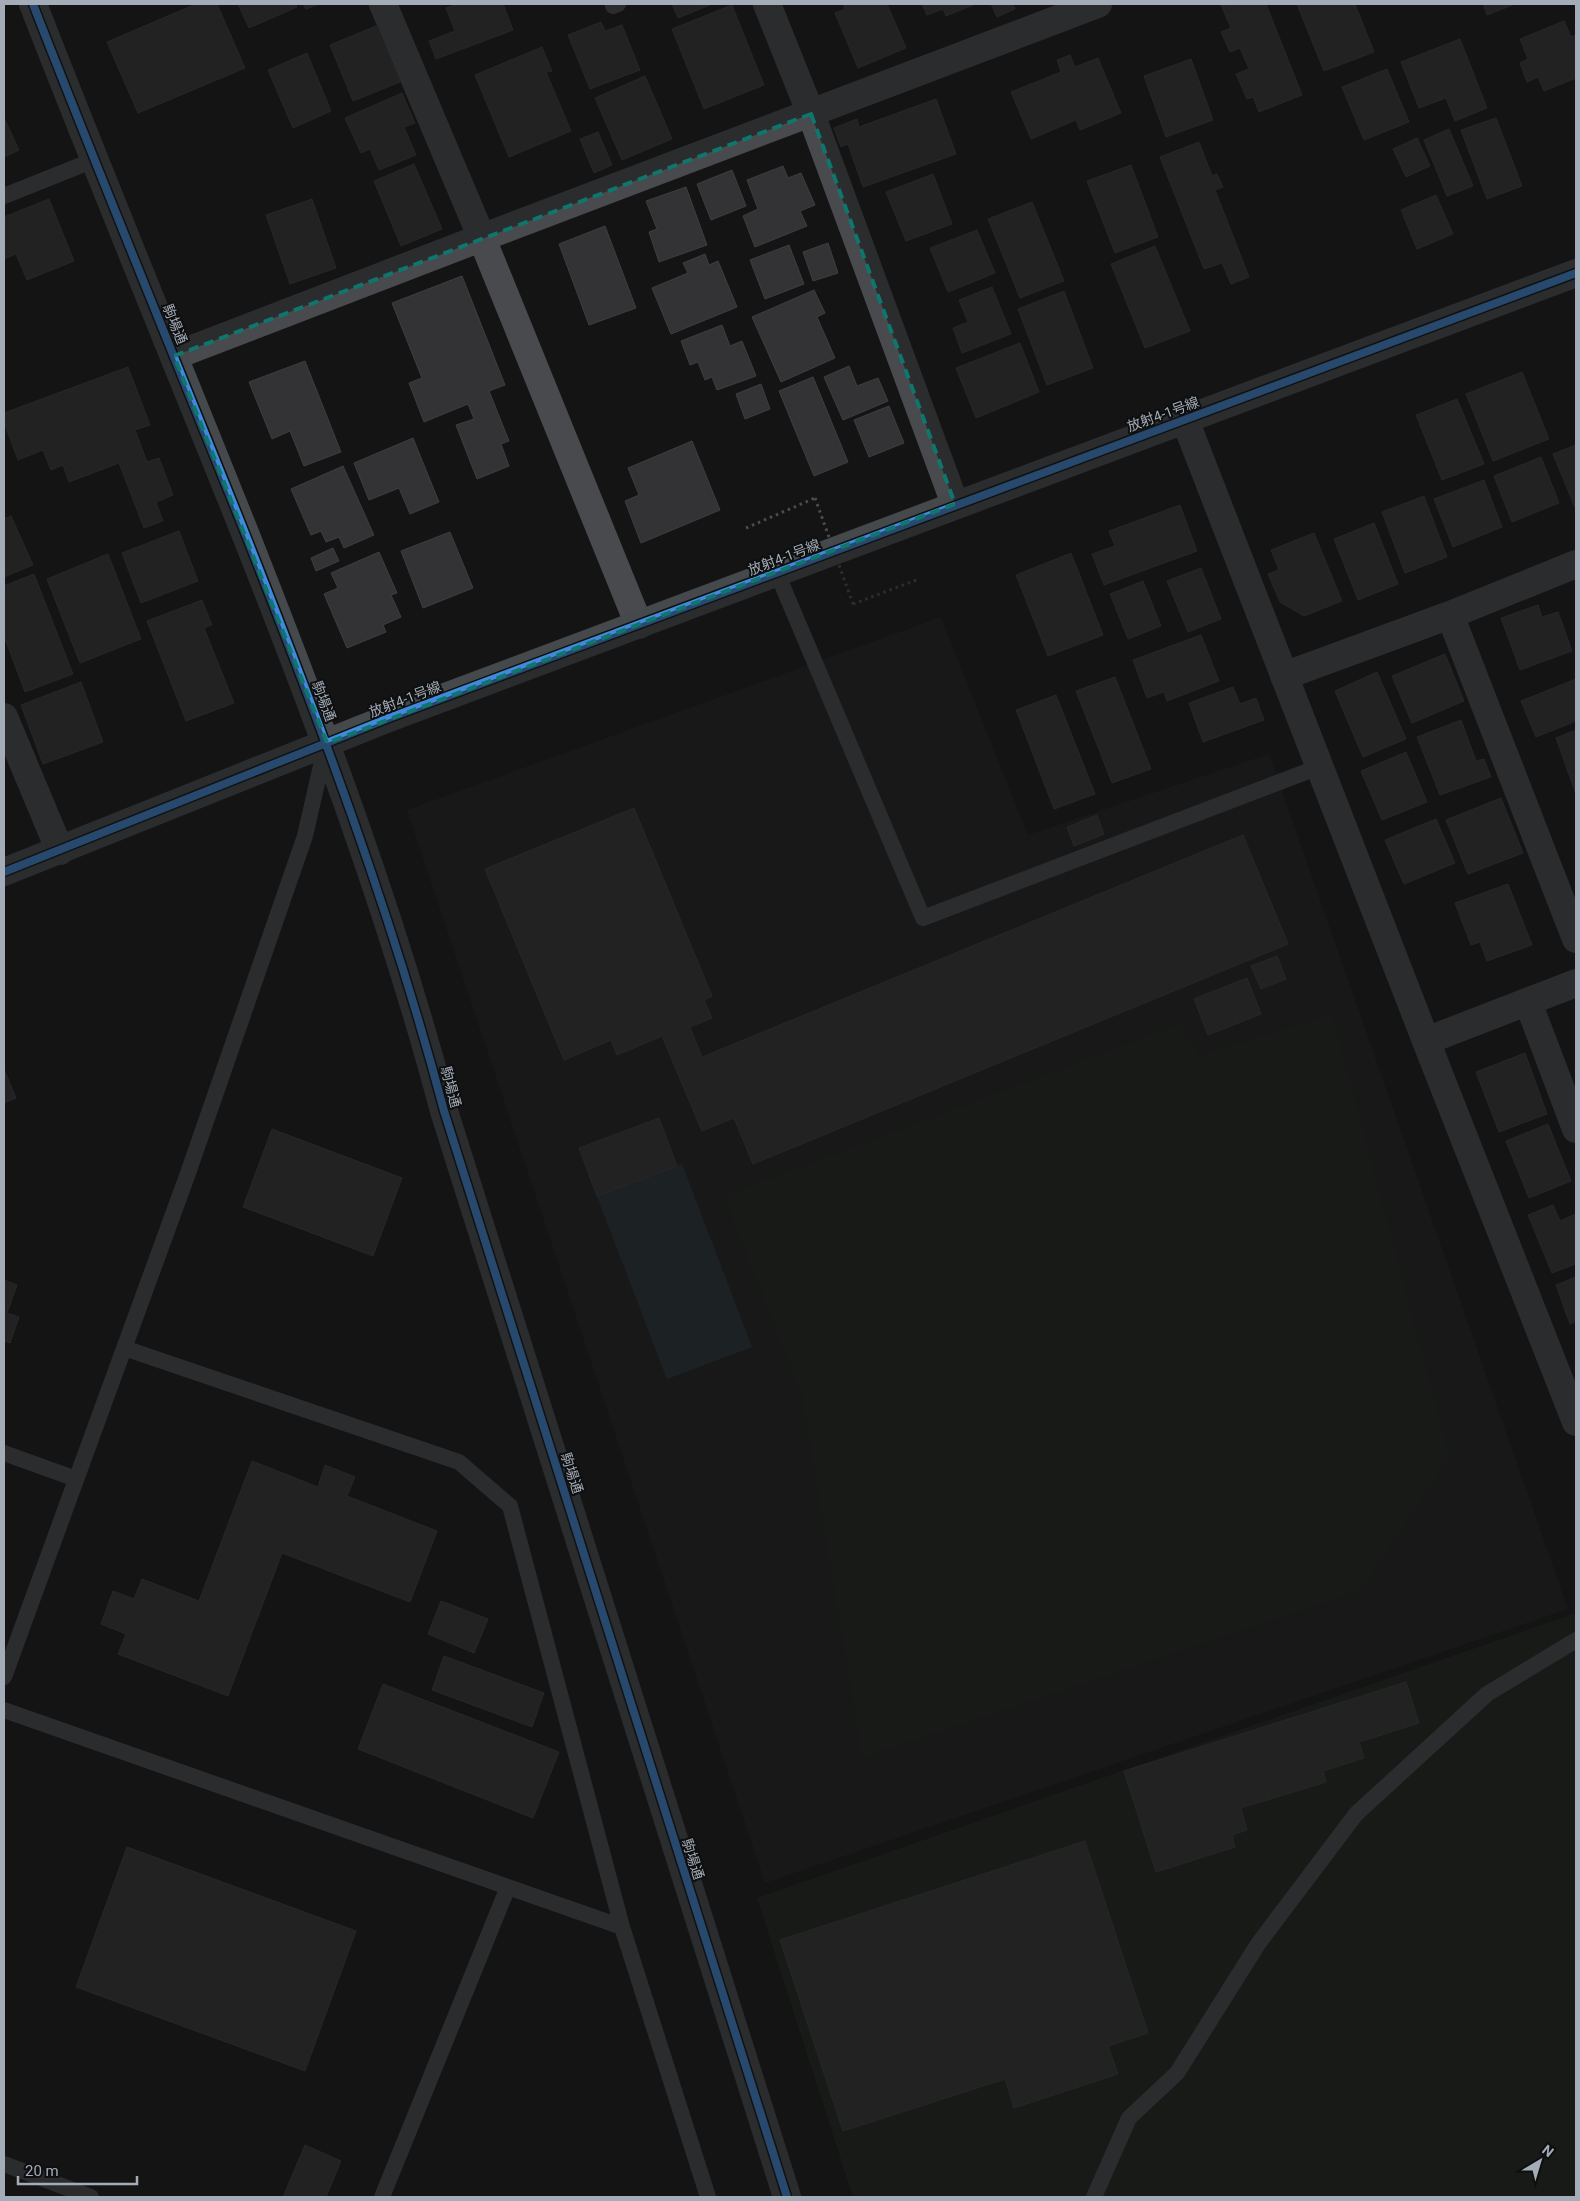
<svg xmlns="http://www.w3.org/2000/svg" width="1580" height="2201" viewBox="0 0 1580 2201" font-family="Roboto,'Noto Sans JP',sans-serif">
<style>
.built{fill:#1e1e20}
.green{fill:#1c231c}
.water{fill:#273237}
.building{fill:#333335;stroke:#3c3e41}
.lines{fill:none;stroke-linecap:round;stroke-linejoin:round}
.path{stroke:#4a4c4f;stroke-width:3;stroke-dasharray:2.5 4;stroke-linecap:butt}
.lane{stroke:#484a4d;stroke-width:16}
.street{stroke:#484a4d;stroke-width:28}
.secondary{stroke:#46494c;stroke-width:28}
.path-bridge{stroke:#4a4c4f;stroke-width:3;stroke-dasharray:2.5 4;stroke-linecap:butt}
.cycleway-casing{stroke:#0e0f10;stroke-width:11}
.cycleway{stroke:#408adc;stroke-width:8}
.marked{fill:none;stroke:#0f766e;stroke-width:4;stroke-dasharray:10 6;stroke-linejoin:round}
.labels{text-anchor:middle;stroke-width:4;stroke-linejoin:round;paint-order:stroke}
.street-label{font-size:14px;fill:#a4acb7;stroke:#0e0f10}
</style>
<rect width="100%" height="100%" fill="#141414"/>
<path class="built" d="M941 617 1028 835 1269 754 1568 1609 765 1883 407 810Z"/>
<path class="green" d="M1332 1015 1449 1456 1361 1590 863 1757 802 1395 724 1196 1179 1025 1198 1056Z
M1576 1613V2197H853L757 1898Z"/>
<path class="water" d="M682 1164 752 1347 667 1379 597 1196Z"/>
<path class="building" d="M196 4H217L245 68 138 113 107 42Z
M238 4H295L297 7 249 28Z
M303 4H319L306 9Z
M458 4H503L513 30 436 59 429 41 455 31 446 8Z
M672 4H712L678 18Z
M843 4H887L906 48 858 68 835 13 845 9Z
M922 4H972L973 5 946 16 943 9 927 15Z
M991 4H1013L1015 9 997 17Z
M1266 4 1302 95 1259 112 1253 97 1247 99 1236 74 1249 69 1240 48 1230 52 1221 32 1231 28 1221 5Z
M1297 4H1355L1374 52 1324 71Z
M1483 4H1515L1487 15Z
M732 5 764 85 704 109 672 29Z
M1564 21 1571 37 1576 35V78L1544 91 1538 77 1527 82 1520 63 1528 59 1520 39Z
M601 22 605 31 622 25 640 70 590 89 568 35Z
M376 26 400 82 353 101 330 45Z
M1460 39 1487 108 1455 121 1446 98 1419 108 1401 62Z
M542 47 552 71 546 72 571 131 509 157 475 75Z
M307 53 331 111 293 128 268 70Z
M1070 55 1075 67 1098 58 1121 113 1080 130 1076 120 1031 139 1011 92 1061 72 1057 60Z
M1191 59 1213 120 1166 137 1144 76Z
M1387 69 1409 122 1364 140 1342 87Z
M645 76 672 139 622 160 595 98Z
M402 93 415 123 404 127 416 155 379 170 370 149 361 153 345 118Z
M936 99 956 154 863 187 848 144 841 147 834 128 857 119 859 127Z
M4 118 19 150 4 157Z
M1496 118 1522 186 1487 199 1461 130Z
M1449 129 1473 186 1447 196 1424 140Z
M598 132 612 165 594 173 580 139Z
M1417 138 1430 166 1406 177 1393 149Z
M1199 142 1212 176 1217 174 1223 187 1215 190 1249 277 1231 284 1222 263 1204 269 1160 157Z
M414 164 442 229 401 246 374 181Z
M1131 165 1158 237 1115 253 1087 181Z
M783 166 788 178 801 173 815 205 800 211 807 226 755 247 743 216 758 209 747 180Z
M732 170 746 206 711 220 697 184Z
M933 174 952 224 906 241 886 192Z
M686 187 707 245 659 262 649 232 657 229 646 201Z
M1436 195 1453 234 1417 249 1401 210Z
M49 199 74 261 27 280 16 254 4 259V217Z
M312 199 336 268 290 284 266 215Z
M1032 202 1064 281 1020 298 988 219Z
M605 226 636 308 589 325 559 244Z
M977 230 995 273 948 292 930 248Z
M828 243 838 273 813 281 803 252Z
M789 245 804 284 765 299 750 260Z
M1155 246 1190 331 1145 348 1111 264Z
M705 254 709 265 718 261 737 307 671 334 652 288 688 273 683 263Z
M462 276 505 385 489 391 509 441 501 444 509 466 477 479 456 425 474 419 468 404 424 422 409 383 422 378 392 303Z
M992 287 1011 334 962 353 953 328 968 322 959 300Z
M814 290 825 313 817 317 835 358 781 382 752 317Z
M1064 291 1093 368 1047 385 1018 309Z
M722 325 730 346 742 341 756 376 717 390 712 377 705 380 698 362 690 365 681 341Z
M1020 343 1039 392 976 418 956 368Z
M305 361 341 452 304 466 290 431 272 439 249 382Z
M849 366 857 386 878 378 888 401 843 420 824 377Z
M128 367 150 425 135 430 147 462 159 458 173 495 156 502 163 521 144 528 119 463 69 482 63 465 51 470 43 450 18 460 4 422V413Z
M1522 372 1549 439 1493 461 1466 394Z
M813 377 848 462 814 476 779 391Z
M761 384 770 409 745 419 736 394Z
M1457 399 1484 464 1442 480 1416 415Z
M889 406 904 443 869 457 854 420Z
M413 438 439 502 410 514 399 488 369 500 354 463Z
M692 441 720 510 641 543 625 501 639 495 628 468Z
M1576 445V510L1553 454Z
M1541 457 1559 503 1512 522 1494 476Z
M343 466 374 535 344 548 339 537 326 542 321 531 311 535 291 489Z
M1484 480 1502 527 1453 547 1434 499Z
M1424 496 1447 557 1405 573 1382 512Z
M1180 505 1197 551 1104 585 1092 554 1115 546 1109 531Z
M11 516 33 565 4 577V519Z
M1374 523 1398 584 1358 600 1334 539Z
M179 531 198 581 141 603 122 553Z
M450 532 473 588 423 608 401 551Z
M1314 533 1342 601 1304 616 1280 602 1268 574 1279 570 1271 550Z
M333 548 339 561 316 571 311 558Z
M379 552 397 593 391 595 401 617 383 625 386 632 347 648 324 594 338 588 331 573Z
M1071 553 1103 635 1048 656 1016 575Z
M108 554 141 639 80 663 47 579Z
M1201 568 1221 619 1188 632 1167 581Z
M34 574 73 674 25 692 4 636V586Z
M1143 581 1161 626 1128 639 1110 594Z
M202 600 212 625 204 628 234 703 186 721 147 621Z
M1538 605 1542 617 1558 612 1572 651 1520 670 1501 618Z
M1201 635 1219 681 1167 701 1164 692 1147 698 1133 660Z
M1445 654 1464 701 1412 723 1392 676Z
M1377 672 1406 739 1363 757 1335 691Z
M1115 677 1151 769 1112 783 1076 691Z
M1576 679V721L1536 737 1521 701Z
M81 682 103 742 43 764 21 705Z
M1233 687 1240 704 1256 698 1264 720 1203 742 1189 703Z
M1056 695 1095 794 1054 809 1016 710Z
M1461 720 1476 761 1484 759 1491 777 1440 795 1417 737Z
M1576 730V794L1556 738Z
M1406 752 1427 802 1382 820 1361 771Z
M1501 798 1523 853 1468 874 1446 820Z
M634 808 712 996 704 1000 712 1018 690 1027 702 1057 1243 835 1288 944 753 1164 734 1118 702 1131 662 1036 617 1055 611 1040 564 1060 485 869Z
M1097 815 1104 834 1074 846 1067 827Z
M1436 819 1455 863 1404 884 1385 840Z
M1508 884 1532 945 1487 961 1480 942 1471 945 1455 903Z
M1277 956 1286 979 1261 989 1251 966Z
M1247 978 1261 1014 1208 1035 1194 999Z
M1525 1053 1547 1114 1499 1132 1476 1072Z
M4 1069 16 1098 4 1103Z
M659 1118 677 1166 597 1196 579 1148Z
M1548 1124 1571 1181 1529 1198 1506 1141Z
M272 1129 402 1178 373 1256 243 1207Z
M1553 1205 1560 1221 1576 1214V1264L1552 1273 1528 1215Z
M1576 1277V1321L1570 1324 1556 1285Z
M4 1280 17 1285 7 1313 19 1317 10 1343 4 1341Z
M252 1461 318 1487 325 1465 355 1477 347 1496 437 1531 410 1602 282 1553 228 1696 118 1654 126 1634 101 1624 113 1591 134 1599 142 1579 199 1601Z
M441 1601 488 1619 474 1653 428 1634Z
M444 1656 544 1693 532 1727 432 1690Z
M1406 1682 1419 1723 1359 1742 1364 1758 1323 1771 1326 1782 1241 1808 1247 1830 1232 1835 1235 1847 1156 1872 1124 1771Z
M383 1684 559 1752 533 1818 358 1749Z
M1085 1841 1148 2033 1108 2046 1118 2074 1014 2108 1005 2079 843 2131 780 1940Z
M127 1847 356 1931 305 2071 76 1987Z
M305 2145 341 2161 326 2197H283Z"/>
<g class="lines">
<path class="path" d="M746 528 815 498
M853 604 919 579"/>
<path class="lane" d="M613 6 618 4
M4 196 94 160
M777 573 923 918 1319 767
M124 1348 459 1462 510 1506 622 1927
M4 1453 76 1479
M4 1677 187 1176 305 836 325 748
M4 1710 508 1887 382 2197
M508 1887 622 1927 708 2197
M4 2164 91 2197
M1094 2197 1129 2118 1177 2073 1258 1944 1356 1814 1487 1694 1576 1640"/>
<path class="street" d="M383 4 481 236 639 625
M767 4 811 114 955 504
M174 356C481 236 791 122 1098 4
M1450 615 1576 939
M1284 676 1450 615 1576 564
M4 717 60 851
M1528 1002 1576 1129
M1426 1041 1576 1422"/>
<path class="secondary" d="M33 4C101 179 173 353 243 528 319 720 391 911 444 1111L787 2197
M1185 420 1426 1041 1576 983
M4 872 389 718 1576 273"/>
<path class="path-bridge" d="M815 498 853 604"/>
<g class="cycleway-casing">
<path id="cycleway" d="M33 4C101 179 173 353 243 528 319 720 391 911 444 1111L787 2197
M4 872 389 718 1576 273"/>
</g>
<use href="#cycleway" class="cycleway"/>
</g>
<path d="M0 0H1580V2201H0ZM811 114 955 504 327 743 174 356Z" fill="#141414" fill-opacity=".55" fill-rule="evenodd"/>
<path class="marked" d="M811 114 955 504 327 743 174 356Z"/>
<g class="labels">
<g class="street-label">
<text transform="translate(175 324) rotate(68)" y="5">駒場通</text>
<text transform="translate(1163 414) rotate(-20)" y="5">放射4-1号線</text>
<text transform="translate(784 557) rotate(-21)" y="5">放射4-1号線</text>
<text transform="translate(405 699) rotate(-21)" y="5">放射4-1号線</text>
<text transform="translate(324 701) rotate(69)" y="5">駒場通</text>
<text transform="translate(451 1087) rotate(75)" y="5">駒場通</text>
<text transform="translate(572 1473) rotate(72)" y="5">駒場通</text>
<text transform="translate(693 1859) rotate(72)" y="5">駒場通</text>
</g>
</g>
<rect width="1580" height="2201" fill="none" stroke="#a4acb7" stroke-width="10"/>
<g transform="translate(1540 2161) rotate(38)" stroke="#0e0f10" stroke-width="4" paint-order="stroke">
<path d="M0-4L9 19L0 12L-9 19Z" fill="#a4acb7"/>
<text y="-8" font-size="14" font-weight="bold" text-anchor="middle" fill="#a4acb7">N</text>
</g>
<path d="M18 2176v8h119v-8" fill="none" stroke="#a4acb7" stroke-width="2.5"/>
<text x="25" y="2176" font-size="15" fill="#a4acb7" stroke="#0e0f10" stroke-width="4" paint-order="stroke">20 m</text>
</svg>
